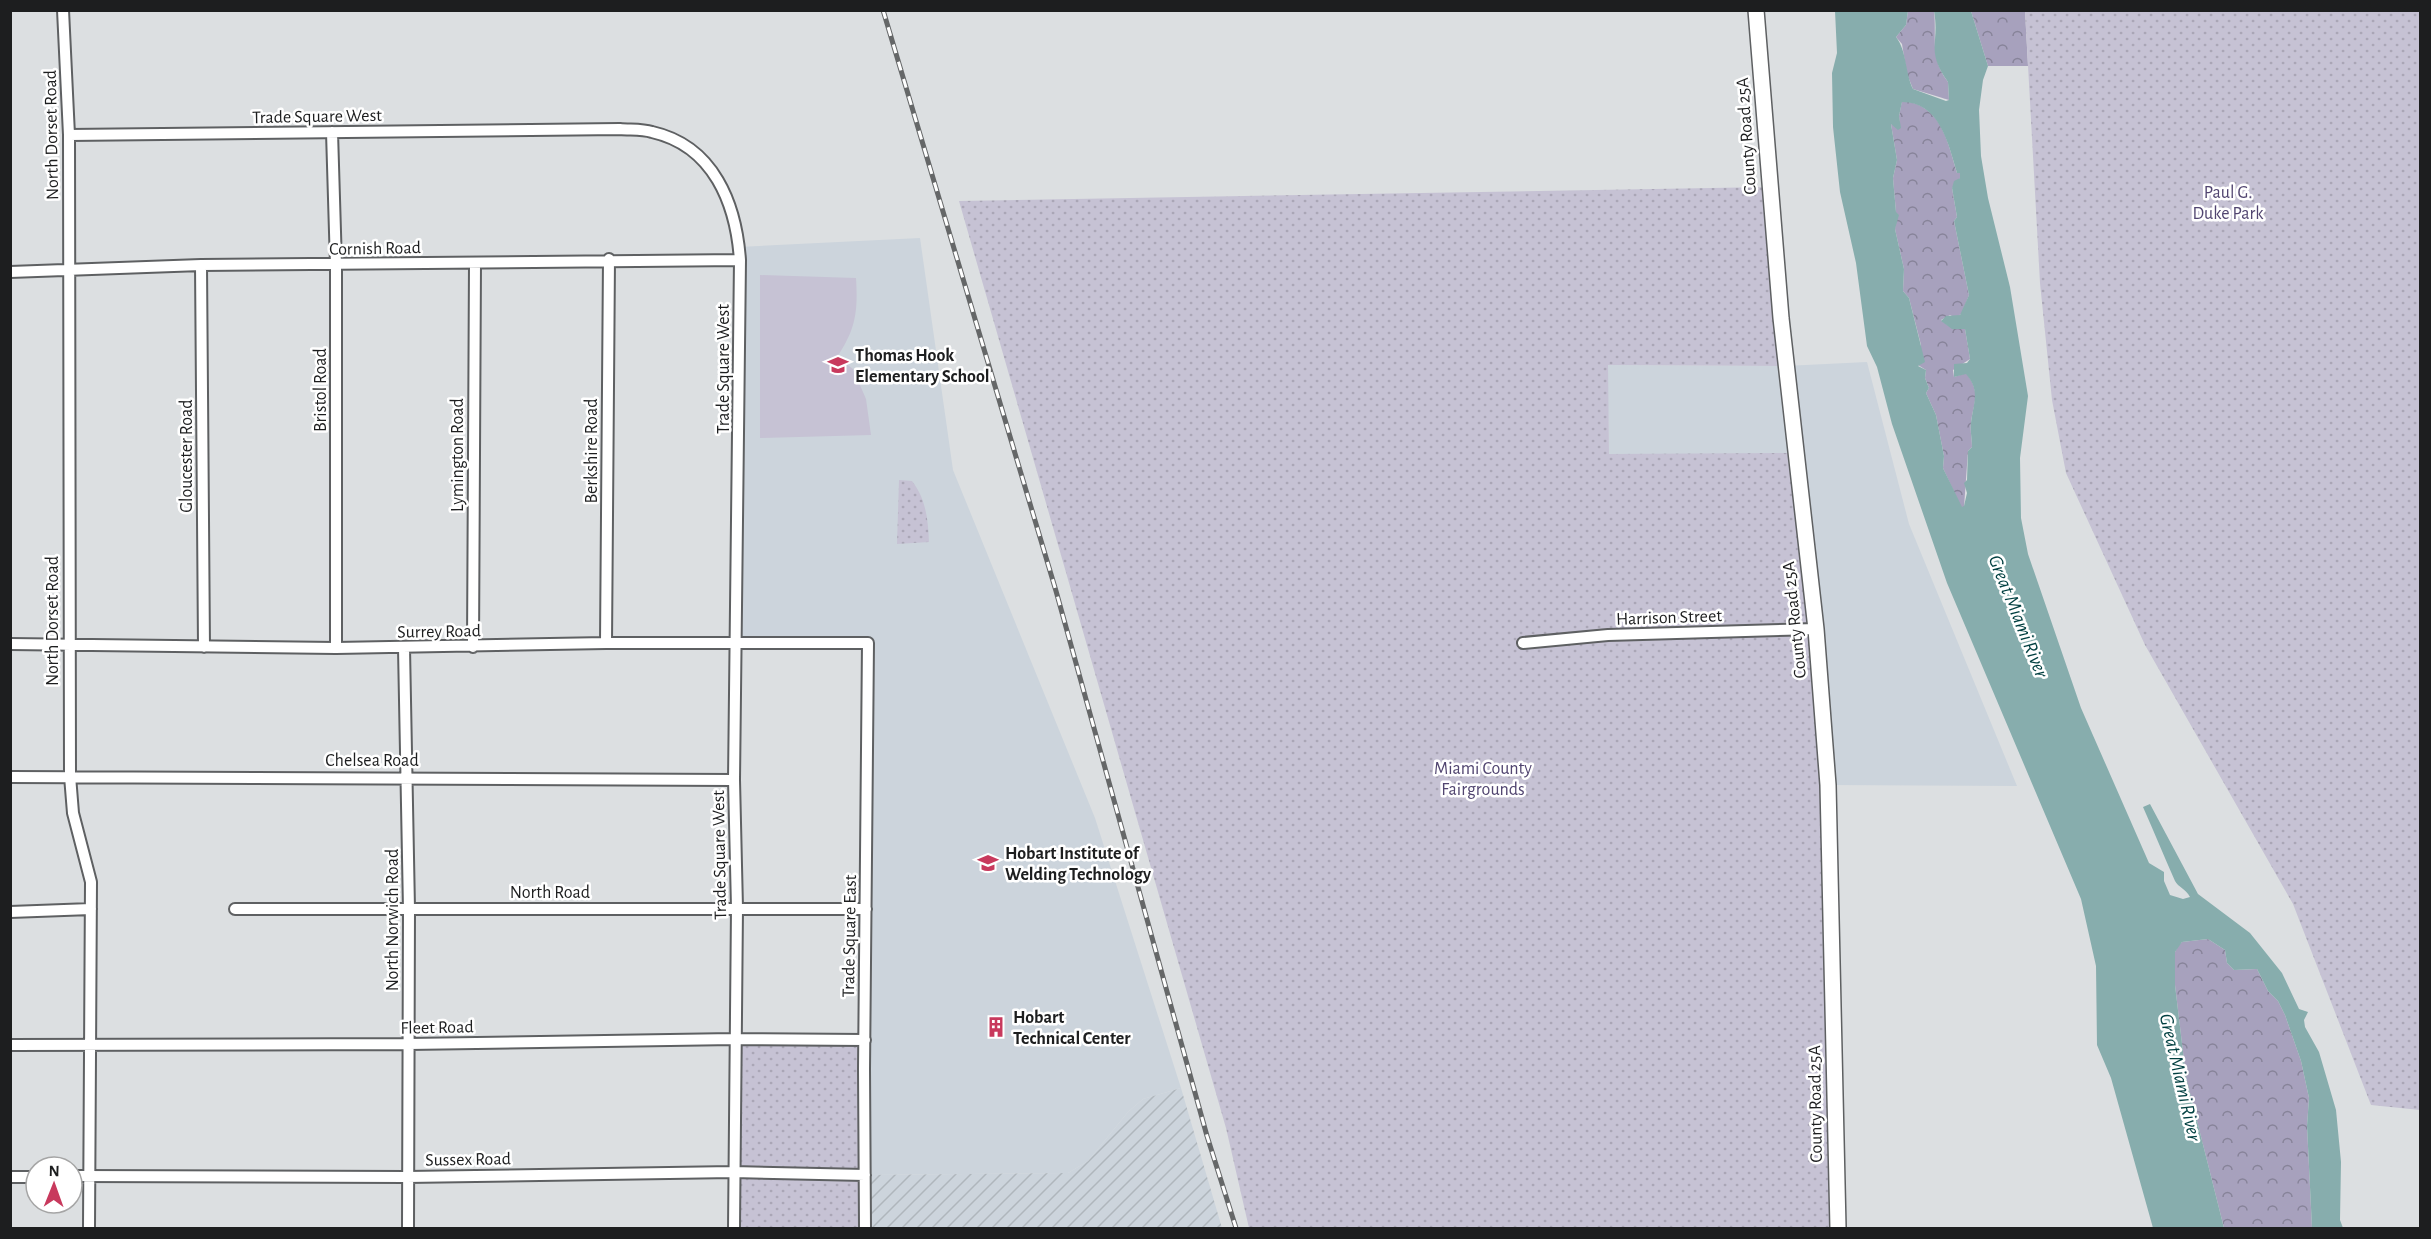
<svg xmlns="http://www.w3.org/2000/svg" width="2431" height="1239" viewBox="0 0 2431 1239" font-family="'Alegreya Sans',sans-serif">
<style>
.built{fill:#ccd4dc}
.industrial{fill:url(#industrial-furrows)}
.green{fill:#c6c2d4}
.forest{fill:url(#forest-crowns)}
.park{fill:url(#park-dots)}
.water{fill:#87adad;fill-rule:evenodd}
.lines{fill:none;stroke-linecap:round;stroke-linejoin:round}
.minor-casing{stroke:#5e6062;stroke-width:14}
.secondary-casing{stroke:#5e6062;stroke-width:18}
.minor{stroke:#fff;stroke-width:10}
.secondary{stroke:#fff;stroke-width:15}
.rail-casing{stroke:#656768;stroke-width:5}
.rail{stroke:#fff;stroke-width:3;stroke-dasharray:9;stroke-linecap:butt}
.labels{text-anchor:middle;stroke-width:5;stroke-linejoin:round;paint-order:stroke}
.street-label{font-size:18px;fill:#1d1e1f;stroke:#fff}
.park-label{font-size:18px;fill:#514570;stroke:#fff}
.poi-label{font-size:18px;font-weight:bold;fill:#1d1e1f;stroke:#fff;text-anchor:start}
.water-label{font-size:20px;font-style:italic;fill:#003f40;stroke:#fff}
</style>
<defs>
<pattern id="industrial-furrows" width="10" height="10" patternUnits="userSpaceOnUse" patternTransform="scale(1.5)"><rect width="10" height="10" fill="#ccd4dc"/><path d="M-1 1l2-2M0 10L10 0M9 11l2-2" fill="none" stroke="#afb6bc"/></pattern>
<pattern id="forest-crowns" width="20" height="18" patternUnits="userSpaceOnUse" patternTransform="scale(1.5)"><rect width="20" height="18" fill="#a7a1bd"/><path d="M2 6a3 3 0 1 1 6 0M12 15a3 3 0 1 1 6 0" fill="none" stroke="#878399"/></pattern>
<pattern id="park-dots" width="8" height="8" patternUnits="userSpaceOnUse" patternTransform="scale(1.5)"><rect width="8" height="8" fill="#c6c2d4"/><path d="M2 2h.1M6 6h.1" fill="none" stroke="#aaa6b6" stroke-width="1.8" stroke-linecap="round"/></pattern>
</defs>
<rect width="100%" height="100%" fill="#dcdfe1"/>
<path class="built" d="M920 238 953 470 1095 818 1181 1088 1143 1099 1128 1112 1088 1161 1068 1173 865 1175 868 643H737L739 247Z
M1867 362 1909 524 2017 786 1828 785 1609 455 1607 365 1785 366Z"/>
<path class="industrial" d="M1181 1088 1222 1228H865V1175L1068 1173 1088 1161 1128 1112 1143 1099Z"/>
<path class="green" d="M760 275 856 278C858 311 856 329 837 357L853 369 866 399 871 435 760 438Z"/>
<path class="forest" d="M1908 11H1934C1937 38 1929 57 1948 82L1949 100 1913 89 1907 74 1902 44 1896 37 1906 25Z
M1971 11H2025L2028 66H1988Z
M1902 101C1941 104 1947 140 1957 173L1960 172V178L1952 188 1957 217 1954 221 1969 295 1962 313 1956 318 1950 315 1941 320 1947 325 1965 329 1970 359 1953 370 1954 377 1966 373C1982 393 1973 403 1971 423 1970 431 1972 439 1972 447L1968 451 1964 507H1961L1943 468 1944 456 1936 415 1926 393 1929 388 1925 378 1926 370 1918 365 1921 345 1909 298 1903 291 1904 269 1895 229 1896 212 1893 178 1897 160 1891 124 1900 128 1899 116Z
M2208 939 2225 950 2227 963 2234 970 2257 969 2268 991 2278 1001 2285 1015 2301 1061 2309 1098 2307 1126 2312 1228H2224L2186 1077 2175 985V952L2178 946 2182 942Z"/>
<path class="park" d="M2025 11H2420V1110L2371 1105 2293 904 2145 645 2066 473 2052 400 2040 283Z
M1769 187 1785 366 1608 365 1609 454 1795 453 1816 629 1838 1228H1249L1226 1128 959 201Z
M899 480 912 481C926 499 928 519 929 542L897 544Z
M734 1039 865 1040V1228H734Z"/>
<path class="water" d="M1835 11H1908L1906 25 1896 37C1907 51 1905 73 1913 89L1946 101 1949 100 1948 82C1925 50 1940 44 1934 11H1971L1988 66 1983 80 1979 110 1981 156 1988 198 2010 287 2028 396 2020 458 2021 518 2028 554 2081 708 2149 863 2164 872V881L2170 895 2183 899 2190 897C2186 889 2178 887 2175 881 2164 856 2154 832 2143 807L2150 804 2198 894 2250 933 2282 973 2299 1009 2308 1012 2304 1020 2305 1027 2319 1052 2336 1110 2341 1162 2340 1220 2343 1228H2312L2307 1126 2309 1098 2301 1061 2285 1015 2278 1001 2268 991 2257 969 2234 970 2227 963 2225 950 2208 939 2182 942 2175 952V985L2186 1077 2224 1228H2153L2111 1078 2097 1045 2096 966 2081 899 1947 583 1892 424 1877 367 1867 346 1856 263 1840 192 1833 127 1832 73 1837 53ZM1902 102C1939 102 1948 142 1957 173H1960V178L1954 181 1952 188 1957 217 1954 221 1969 295 1960 315 1946 316 1941 321 1952 329H1965L1970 359 1967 363 1954 364V377L1966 374C1981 391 1973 404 1971 423 1970 431 1972 439 1972 447L1968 451 1967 480 1964 483 1967 493 1964 506 1962 507 1943 468 1944 456 1936 415 1926 393 1929 388 1925 378 1926 370 1918 366 1925 362 1909 298 1903 291 1904 269 1895 229 1899 215 1896 212 1893 178 1897 160 1891 124 1898 130 1901 128 1899 116Z"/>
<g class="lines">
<g class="minor-casing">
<path id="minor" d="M63 10 69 135 70 776 73 813 91 882 89 1228
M332 132 336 265V648
M69 135 620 129C630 130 642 129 652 132 714 146 736 204 740 260L734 780 737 908 734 1228
M201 265 204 647
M10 272 201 265 740 260
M606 643 609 259
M1523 643 1608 635 1816 629
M10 644 336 648 606 643H868L864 1069 865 1228
M473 647 475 263
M404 648 409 909 408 1228
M10 777 734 780
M235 909H866
M10 912 91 909
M10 1045 409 1044 734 1039 865 1040
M72 1176 407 1177 733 1172 865 1175
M10 1177H36"/>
</g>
<g class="secondary-casing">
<path id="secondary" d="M1756 10 1781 318 1816 629 1828 785 1838 1228"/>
</g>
<use href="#minor" class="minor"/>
<use href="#secondary" class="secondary"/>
<g class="rail-casing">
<path id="rail" d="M883 10 1056 591 1207 1136 1236 1228"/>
</g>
<use href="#rail" class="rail"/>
</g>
<defs>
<g id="school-bare" transform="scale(1.62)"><path d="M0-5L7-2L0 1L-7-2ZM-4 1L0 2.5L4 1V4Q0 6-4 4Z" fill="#c8395d" stroke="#fff" stroke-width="2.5" paint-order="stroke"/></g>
<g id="university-bare" transform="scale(1.62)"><path d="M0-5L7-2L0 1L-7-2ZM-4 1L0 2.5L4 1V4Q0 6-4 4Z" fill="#c8395d" stroke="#fff" stroke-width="2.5" paint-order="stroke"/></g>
<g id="building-bare" transform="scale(1.62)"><path d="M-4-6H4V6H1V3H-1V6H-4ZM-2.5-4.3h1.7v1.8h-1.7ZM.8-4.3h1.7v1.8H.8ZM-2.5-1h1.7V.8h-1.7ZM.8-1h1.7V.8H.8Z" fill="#c8395d" stroke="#fff" stroke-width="2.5" paint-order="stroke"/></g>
</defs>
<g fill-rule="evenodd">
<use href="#school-bare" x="838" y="365"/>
<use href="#university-bare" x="988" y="863"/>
<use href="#building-bare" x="996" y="1027"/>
</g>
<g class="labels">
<g class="street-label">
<text transform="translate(317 116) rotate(-1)" y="6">Trade Square West</text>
<text transform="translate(51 135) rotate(-91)" y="6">North Dorset Road</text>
<text transform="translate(1746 136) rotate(-94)" y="6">County Road 25A</text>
<text transform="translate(375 248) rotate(-1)" y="6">Cornish Road</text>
<text transform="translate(723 369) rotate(-90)" y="6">Trade Square West</text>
<text transform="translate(320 390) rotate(-90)" y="6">Bristol Road</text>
<text transform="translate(591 451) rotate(-90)" y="6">Berkshire Road</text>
<text transform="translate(457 455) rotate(-90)" y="6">Lymington Road</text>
<text transform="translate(186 456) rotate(-90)" y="6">Gloucester Road</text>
<text transform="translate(1669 617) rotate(-2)" y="6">Harrison Street</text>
<text transform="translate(1794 620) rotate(-96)" y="6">County Road 25A</text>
<text transform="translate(52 621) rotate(-90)" y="6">North Dorset Road</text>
<text transform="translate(439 631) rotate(-1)" y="6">Surrey Road</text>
<text x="372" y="766">Chelsea Road</text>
<text transform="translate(719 855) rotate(-91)" y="6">Trade Square West</text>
<text x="550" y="898">North Road</text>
<text transform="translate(392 920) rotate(-90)" y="6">North Norwich Road</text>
<text transform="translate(849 936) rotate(-89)" y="6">Trade Square East</text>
<text transform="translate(437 1027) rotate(-1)" y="6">Fleet Road</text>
<text transform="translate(1815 1104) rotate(-91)" y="6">County Road 25A</text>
<text transform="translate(468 1159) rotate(-1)" y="6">Sussex Road</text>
</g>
<g class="park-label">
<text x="2228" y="198">Paul G.<tspan x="2228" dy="21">Duke Park</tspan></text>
<text x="1483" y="774">Miami County<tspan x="1483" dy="21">Fairgrounds</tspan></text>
</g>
<g class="poi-label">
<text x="855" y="361">Thomas Hook<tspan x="855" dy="21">Elementary School</tspan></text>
<text x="1005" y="859">Hobart Institute of<tspan x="1005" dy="21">Welding Technology</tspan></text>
<text x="1013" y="1023">Hobart<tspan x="1013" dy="21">Technical Center</tspan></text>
</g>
<g class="water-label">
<text transform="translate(2019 616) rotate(68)" y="7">Great Miami River</text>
<text transform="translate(2181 1077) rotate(77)" y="7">Great Miami River</text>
</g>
</g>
<rect width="2431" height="1239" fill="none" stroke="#1d1e1f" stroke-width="24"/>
<g transform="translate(54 1185) rotate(1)"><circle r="28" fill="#ffffff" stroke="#a5a5a5" stroke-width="1.5"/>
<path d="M0-4.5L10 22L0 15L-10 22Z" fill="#c8395d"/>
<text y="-9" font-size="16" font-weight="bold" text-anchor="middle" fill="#1d1e1f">N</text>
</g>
</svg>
